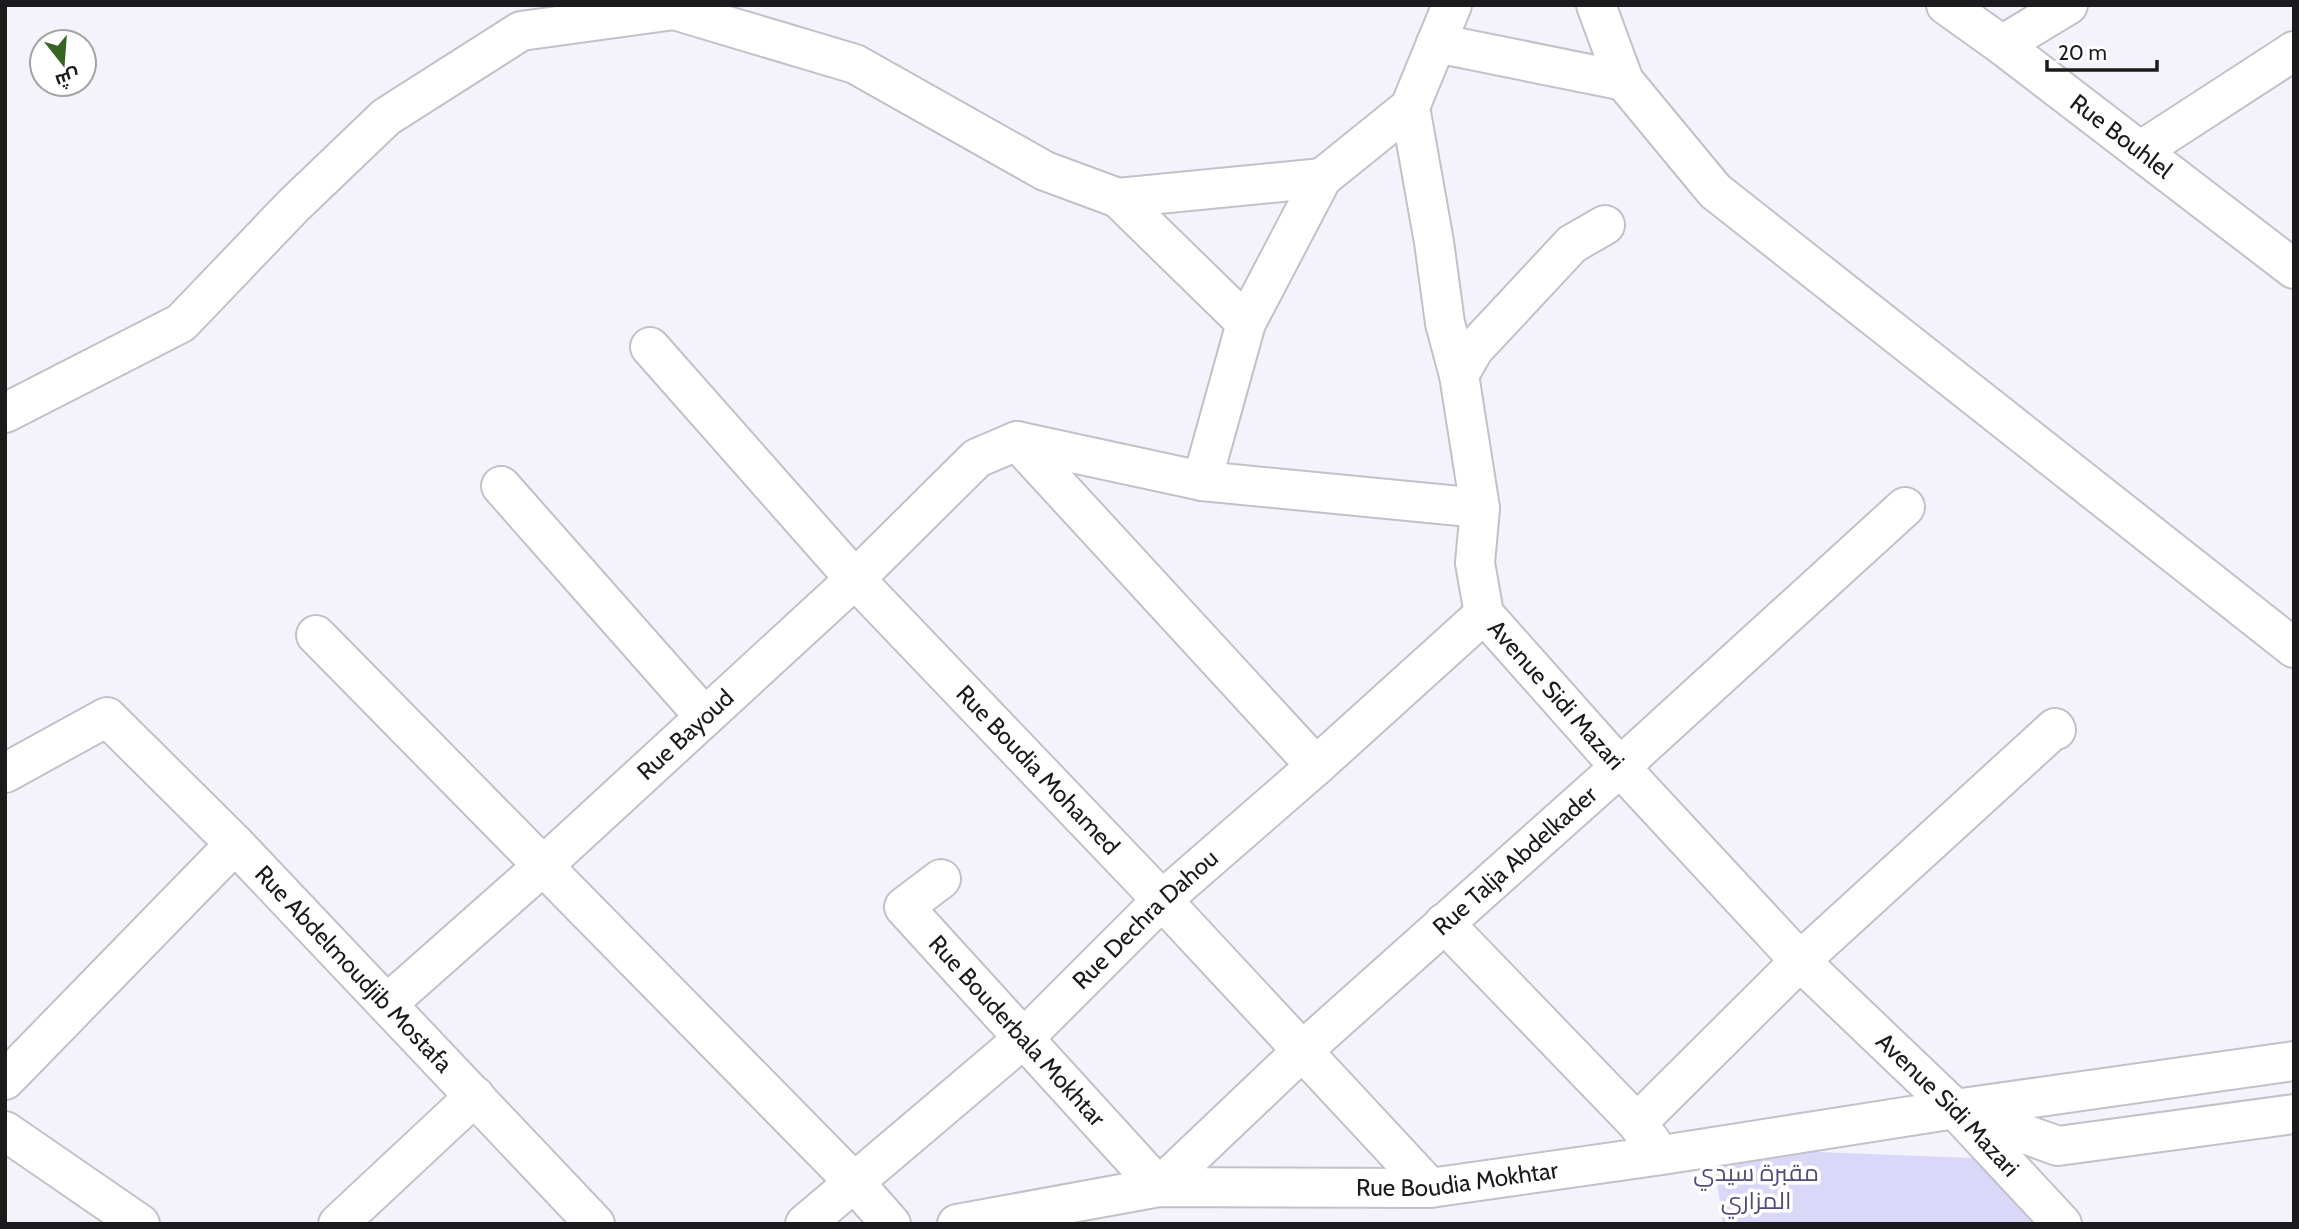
<svg xmlns="http://www.w3.org/2000/svg" width="2299" height="1229" viewBox="0 0 2299 1229" font-family="Cabin,Cairo,sans-serif">
<style>
.green{fill:#dad8f8}
.lines{fill:none;stroke-linecap:round;stroke-linejoin:round}
.minor-casing{stroke:#c2c1c9;stroke-width:42}
.minor{stroke:#fff;stroke-width:38}
.labels{text-anchor:middle;stroke-width:7;stroke-linejoin:round;paint-order:stroke}
.street-label{font-size:24px;fill:#1b1b1e;stroke:#fff}
.park-label{font-size:24px;fill:#524c7b;stroke:#fff}
</style>
<rect width="100%" height="100%" fill="#f4f3fc"/>
<path class="green" d="M1712 1148 2001 1159 2057 1224H1723Z"/>
<g class="lines">
<g class="minor-casing">
<g id="minor">
<path id="s1" d="M1452 5 1410 107 1434 242 1445 323 1459 375 1480 508 1475 563 1484 614 1620 767 1800 961 1955 1109 2062 1224"/>
<path d="M1596 5 1624 81 1715 191 2294 648"/>
<path id="s2" d="M1946 5 2002 45 2294 269"/>
<path d="M1436 43 1624 81"/>
<path d="M2002 45 2068 5"/>
<path d="M2140 151 2294 51"/>
<path d="M1118 198 1246 323"/>
<path id="s3" d="M650 347 855 579 1162 900 1430 1188"/>
<path d="M1459 375 1474 349 1572 244 1605 225"/>
<path d="M5 413 181 323 293 206 386 117 521 31 674 10 855 64 1045 171 1118 198 1322 178"/>
<path d="M1017 441 1316 766"/>
<path d="M1202 481 1246 323 1322 178 1410 107"/>
<path d="M501 486 705 717"/>
<path d="M316 635 854 1182 891 1224"/>
<path id="s4" d="M5 773 107 717 235 844 595 1224"/>
<path id="s5" d="M941 879 904 907 1159 1187 1301 1052 1620 767 1905 507"/>
<path d="M1444 923 1637 1123 1652 1143"/>
<path id="s6" d="M387 1004 544 865 855 579 977 458 1017 441 1202 481 1480 508"/>
<path d="M5 1080 235 844"/>
<path d="M1960 1111 2058 1146 2294 1114"/>
<path d="M1637 1123 1800 961 2055 728 2056 730"/>
<path d="M5 1131 140 1224"/>
<path d="M338 1224 475 1096"/>
<path id="s7" d="M805 1224 1023 1039 1162 900 1316 766 1484 614"/>
<path id="s8" d="M957 1224 1159 1187 1430 1188 1662 1155 1955 1109 2294 1061"/>
</g>
</g>
<use href="#minor" class="minor"/>
</g>
<g class="labels">
<g class="street-label">
<text dy="8" stroke="none"><textPath href="#s2" startOffset="219">Rue Bouhlel</textPath></text>
<text dy="8" stroke="none"><textPath href="#s1" startOffset="733">Avenue Sidi Mazari</textPath></text>
<text dy="8" stroke="none"><textPath href="#s6" startOffset="402">Rue Bayoud</textPath></text>
<text dy="8" stroke="none"><textPath href="#s3" startOffset="574">Rue Boudia Mohamed</textPath></text>
<text dy="8" stroke="none"><textPath href="#s5" startOffset="908">Rue Talja Abdelkader</textPath></text>
<text dy="8" stroke="none"><textPath href="#s7" startOffset="457">Rue Dechra Dahou</textPath></text>
<text dy="8" stroke="none"><textPath href="#s4" startOffset="469">Rue Abdelmoudjib Mostafa</textPath></text>
<text dy="8" stroke="none"><textPath href="#s5" startOffset="214">Rue Bouderbala Mokhtar</textPath></text>
<text dy="8" stroke="none"><textPath href="#s1" startOffset="1300">Avenue Sidi Mazari</textPath></text>
<text dy="8" stroke="none"><textPath href="#s8" startOffset="504">Rue Boudia Mokhtar</textPath></text>
</g>
<g class="park-label">
<text x="1756" y="1181">مقبرة سيدي<tspan x="1756" dy="28">المزاري</tspan></text>
</g>
</g>
<rect width="2299" height="1229" fill="none" stroke="#1b1b1e" stroke-width="14"/>
<g transform="translate(63 63) rotate(163)"><circle r="33" fill="#ffffff" stroke="#a4a4a5" stroke-width="2"/>
<path d="M0-5L12 26L0 18L-12 26Z" fill="#366424"/>
<text y="-10" font-size="19" font-weight="bold" text-anchor="middle" fill="#1b1b1e">ش</text>
</g>
<path d="M2047 60v10h110v-10" fill="none" stroke="#1b1b1e" stroke-width="3.5"/>
<text x="2058" y="60" font-size="21" fill="#1b1b1e" stroke="#ffffff" stroke-width="5" paint-order="stroke">20 m</text>
</svg>
